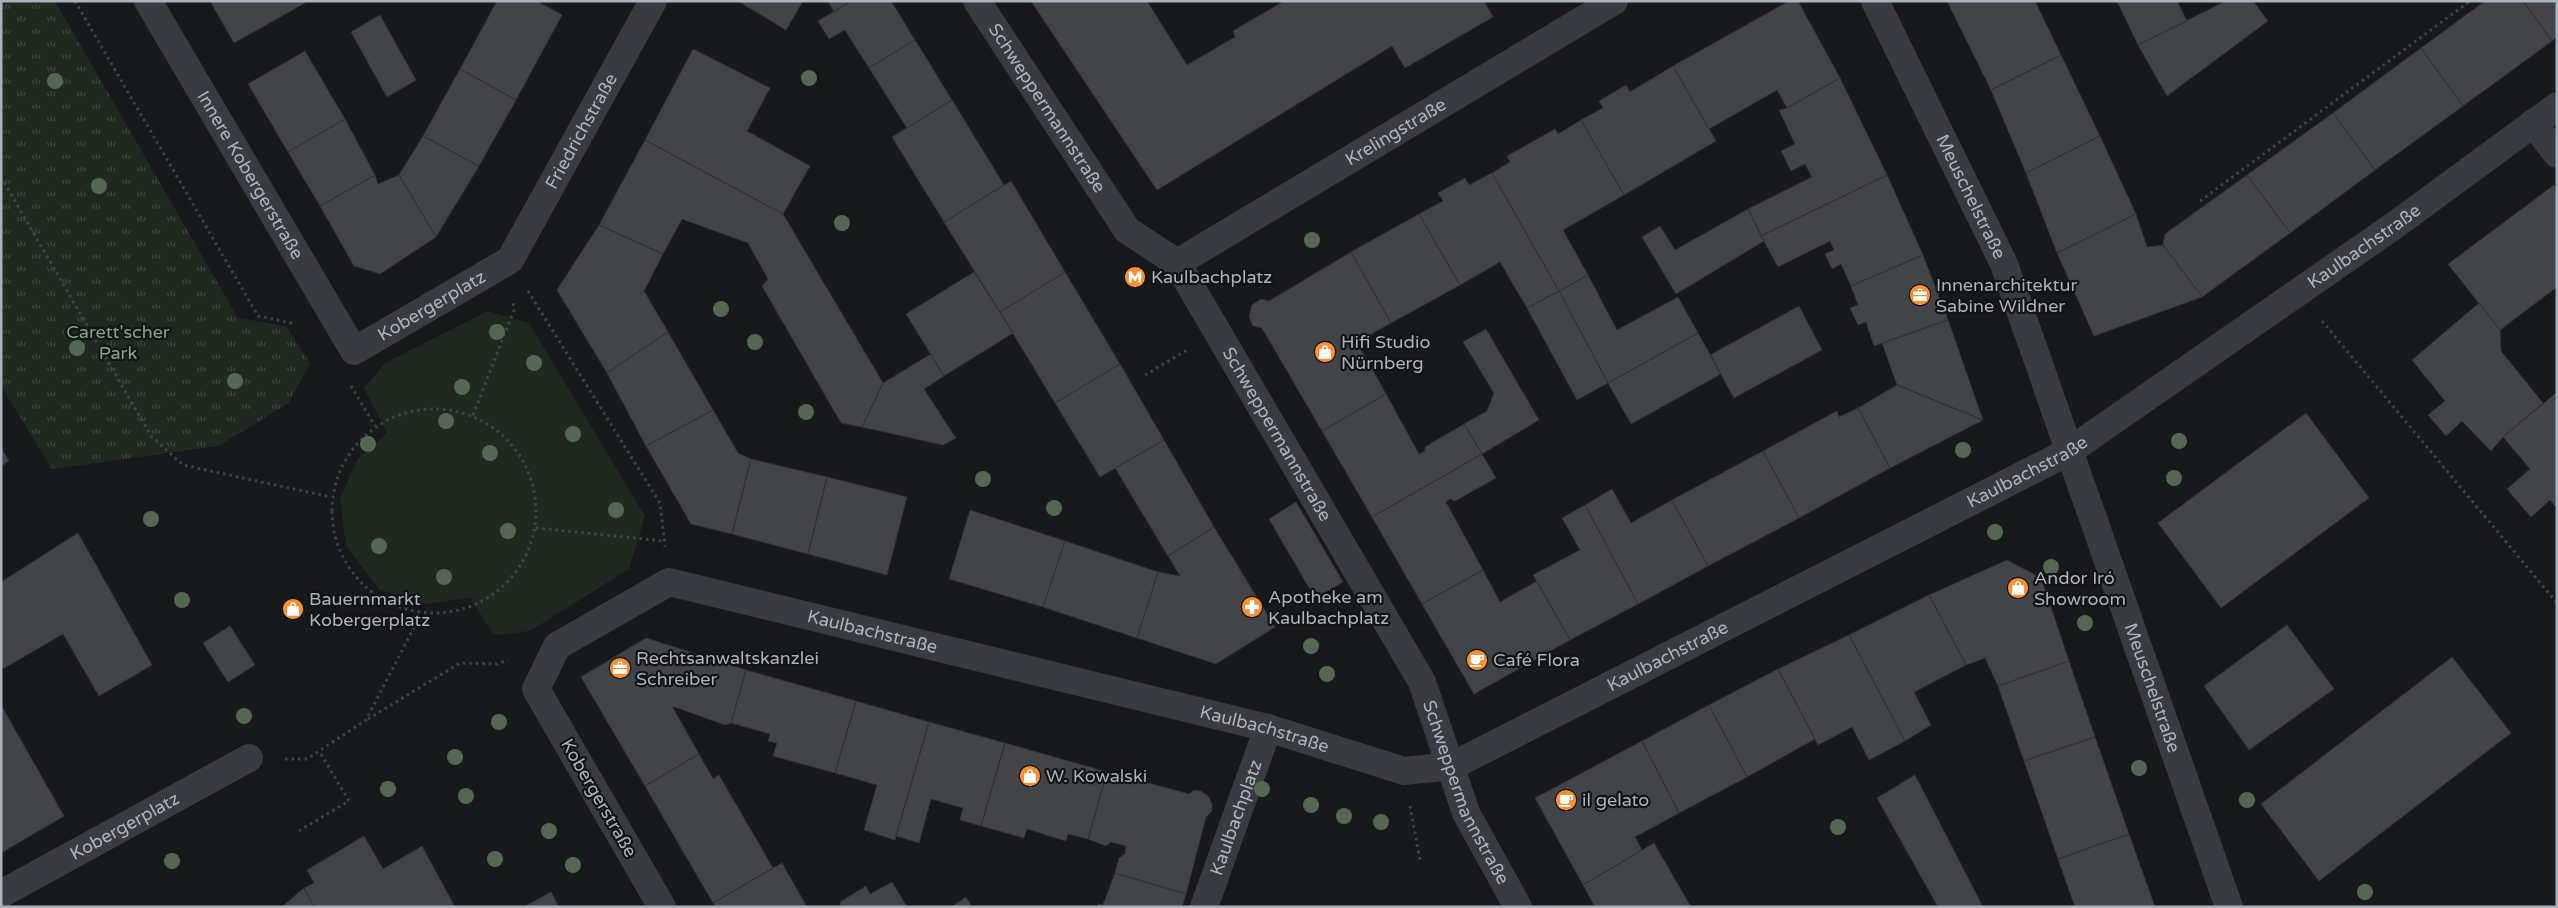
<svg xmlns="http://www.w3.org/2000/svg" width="2558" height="908" viewBox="0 0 2558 908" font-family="'Varela Round',sans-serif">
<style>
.grass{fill:#202920}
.park{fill:url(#park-tufts)}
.building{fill:#424448;stroke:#323337}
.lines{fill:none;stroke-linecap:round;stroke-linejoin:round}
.path{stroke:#3f4347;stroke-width:3;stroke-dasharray:2.5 4;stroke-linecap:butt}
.minor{stroke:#393b40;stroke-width:28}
.tree{fill:#546753}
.labels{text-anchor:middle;stroke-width:4.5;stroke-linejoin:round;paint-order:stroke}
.street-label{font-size:18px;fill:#aab3bb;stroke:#131416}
.poi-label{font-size:18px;fill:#aab3bb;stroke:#131416;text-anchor:start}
.park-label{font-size:18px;fill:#86a681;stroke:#131416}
</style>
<defs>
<pattern id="park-tufts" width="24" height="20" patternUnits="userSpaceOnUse" patternTransform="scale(1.25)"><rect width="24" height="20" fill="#202920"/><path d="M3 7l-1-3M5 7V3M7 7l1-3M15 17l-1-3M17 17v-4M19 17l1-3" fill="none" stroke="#3e463e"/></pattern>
</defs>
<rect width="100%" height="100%" fill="#18191b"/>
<path class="grass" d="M488 311 529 323 645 516 629 569 530 631 494 635 470 598 424 604 380 590 346 546 340 498 357 460 387 433 364 388 385 363Z"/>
<path class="park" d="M1 1H55L238 318 286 326 310 363 289 403 218 446 52 469 1 386Z"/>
<path class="building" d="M210 1H304L305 3 234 43Z
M497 1H537L562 15 516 100 460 69Z
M738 1H803L786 30Z
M828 1H851L834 12Z
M851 1H891L915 40 869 68 845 30 829 39 818 21Z
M1031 1H1147L1187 65 1235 37 1233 31 1284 1H1484L1493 17 1405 68 1392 46 1157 190Z
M1789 1H1798L1840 78 1787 108 1777 90 1709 129 1673 66Z
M1950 1H2035L2061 55 1991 90 1948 3Z
M2117 1H2177L2187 21 2138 45Z
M2226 1H2253L2268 21 2167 96 2138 45Z
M2485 1H2523L2552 41 2463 106 2421 48Z
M2523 1H2557V37L2552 41Z
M380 15 416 80 387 97 351 32Z
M915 40 952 100 907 128 869 68Z
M2421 48 2463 106 2375 170 2333 113Z
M693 49 770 88 747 131 810 166 783 214 645 140Z
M305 51 345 119 288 152 248 84Z
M2061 55 2100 136 2026 173 1991 90Z
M1673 66 1716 141 1624 195 1581 120 1603 108 1599 101 1626 85 1630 92Z
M460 69 516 100 479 166 423 136Z
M1840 78 1887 175 1761 236 1748 209 1812 177 1805 164 1791 171 1781 151 1795 144 1779 110 1787 108Z
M952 100 1004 185 944 222 892 137Z
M2333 113 2375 170 2290 233 2247 175Z
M345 119 375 175 320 206 288 152Z
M1581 120 1624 195 1563 230 1588 275 1559 291 1492 173 1510 162 1507 156 1555 129 1558 134Z
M423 136 479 166 436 237 399 175Z
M2100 136 2136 214 2057 253 2026 173Z
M645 140 783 214 883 383 862 427 841 423 762 286 768 279 748 243 682 219 663 254 599 225Z
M1492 173 1559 291 1527 308 1500 262 1460 285 1419 214 1443 201 1438 193 1465 178 1469 185Z
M375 175 378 184 399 175 436 237 380 274 354 266 320 206Z
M1887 175 1923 255 1851 286 1841 264 1832 269 1825 254 1834 250 1830 241 1778 267 1761 236Z
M2247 175 2290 233 2202 297 2163 245 2165 234Z
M1011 181 1065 272 1000 312 944 222Z
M2554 185 2557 189V287L2500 330 2448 264Z
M1748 209 1764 241 1676 294 1642 237 1660 226 1675 250Z
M1419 214 1460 285 1391 323 1351 252Z
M2136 214 2147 247 2163 245 2202 297 2094 336 2057 253Z
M599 225 663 254 644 291 668 332 607 373 557 290Z
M1351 252 1391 323 1357 342 1386 394 1322 431 1262 328 1253 326 1249 317 1252 305 1261 299 1269 301Z
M1923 255 1948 320 1874 346 1866 322 1858 325 1850 308 1858 305 1851 286Z
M974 272 1013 333 944 376 906 314Z
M1065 272 1120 364 1055 403 1000 312Z
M1588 275 1617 330 1678 297 1698 333 1608 383 1559 291Z
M1559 291 1608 383 1577 400 1527 308Z
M2479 303 2500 330 2501 351 2543 403 2503 437 2491 451 2462 421 2446 436 2428 415 2445 401 2412 360Z
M1799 306 1822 350 1734 398 1710 355Z
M1948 320 1983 420 1897 385 1882 343Z
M1486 329 1539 420 1482 454 1464 424 1487 411 1494 393 1463 342Z
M668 332 713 410 646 446 607 373Z
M1698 333 1721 374 1631 424 1608 383Z
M931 354 944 376 924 389 956 438 943 445 862 427 883 383Z
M1120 364 1164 440 1100 477 1055 403Z
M1897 385 1983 420 1890 468 1858 408Z
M2557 392V508L2550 500 2531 517 2507 489 2530 469 2503 437Z
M1386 394 1419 454 1425 451V447L1464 424 1482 454 1372 517 1322 431Z
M1858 408 1890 468 1799 518 1763 451 1837 411 1839 417Z
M713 410 738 453 751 459 732 534 691 524 646 446Z
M2306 413 2369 498 2221 608 2158 523Z
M1164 440 1214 527 1168 556 1115 468Z
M1 448 9 461 1 466Z
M1763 451 1799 518 1708 566 1672 500Z
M1482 454 1496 478 1455 501 1450 499 1446 502 1483 570 1422 604 1372 517Z
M751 459 827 477 808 554 732 534Z
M827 477 907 497 887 575 808 554Z
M1612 489 1631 523 1672 500 1708 566 1638 604 1585 505Z
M1296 502 1343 582 1315 598 1269 519Z
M1585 505 1638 604 1570 640 1533 575 1580 550 1562 518Z
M970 510 1065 541 1043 607 949 579Z
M1214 527 1275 627 1216 664 1137 638 1158 572 1180 576 1168 556Z
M78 533 152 665 99 696 63 634 1 670V582Z
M1065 541 1158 572 1137 638 1043 607Z
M2007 560 2041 578 2069 661 1998 686 1985 658 1966 665 1929 595Z
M1483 570 1500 602 1537 581 1570 640 1474 694 1422 604Z
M1929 595 1966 665 1914 692 1931 725 1905 741 1849 635Z
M2287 625 2334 689 2249 750 2204 686Z
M230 626 255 665 228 682 203 643Z
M1849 635 1905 741 1869 760 1852 727 1818 745 1778 669Z
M646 638 746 670 731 723 725 725 672 706 699 754 645 786 581 677Z
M2452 657 2511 733 2319 881 2261 804Z
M2069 661 2095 737 2024 761 1998 686Z
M1778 669 1815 739 1747 777 1709 705Z
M746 670 856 701 835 773 773 756 777 743 768 741 770 734 731 723Z
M856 701 929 722 895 840 864 830 877 785 835 773Z
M1 705 64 816 1 853Z
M1709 705 1747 777 1679 813 1642 741Z
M929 722 1005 743 981 826 960 820 963 808 931 799 919 843 896 836Z
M2095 737 2129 834 2058 859 2024 761Z
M1642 741 1679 813 1635 837 1642 850 1583 885 1535 798Z
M1005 743 1107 772 1088 839 1068 834 1066 841 1027 829 1024 838 981 826Z
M699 754 713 779 719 775 773 868 713 903 645 786Z
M1107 772 1189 794 1194 790 1201 791 1208 796 1212 804V811L1206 817 1186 894 1115 873 1119 858 1125 854 1126 846 1111 842 1106 846 1088 839Z
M1915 775 1983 907H1938L1877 798Z
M2129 834 2155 907H2075L2058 859Z
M364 836 383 869 422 846 455 907H314L304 888 314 883 307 870Z
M1654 843 1691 907H1595L1583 885Z
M782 863 807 907H715L713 903Z
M1115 873 1186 894 1182 907H1097L1098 904 1103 905Z
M892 882 907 907H841L840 902 866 886 870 894Z
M304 888 314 907H283L284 905Z
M551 892 559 907H524Z
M966 897 972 907H951Z"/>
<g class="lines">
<path class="path" d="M75 1 258 316 295 324
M1 177 151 436 183 465 331 497
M2200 201 2470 1
M528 291 660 503 665 547
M2322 321 2557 603
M1145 375 1187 350
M351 386 375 426
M332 511a102 102 0 1 1 204 0a102 102 0 1 1-204 0Z
M473 415 514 310 513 301
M536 528 664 541
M368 719 460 663 497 664 508 660
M285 759H307L366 720 421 614
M1410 806 1420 860
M299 831 349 801 319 751"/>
<g class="minor">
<path id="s1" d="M148 1 354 351 510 260 653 1"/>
<path id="s2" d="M977 1 1127 230 1177 263 1422 682 1466 813 1518 907"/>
<path id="s3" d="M1875 1 2004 264 2229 907"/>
<path d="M2533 123 2557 154"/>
<path id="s4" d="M1177 263 1614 1"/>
<path id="s5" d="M1 894 249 758"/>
<path id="s6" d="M662 907 536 689 557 646 669 582 1268 728 1404 771 1452 766 2068 452 2395 225 2557 106"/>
<path id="s7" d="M1204 907 1268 728"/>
</g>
</g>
<g class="tree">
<circle cx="809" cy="78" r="8"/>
<circle cx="55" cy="81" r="8"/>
<circle cx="99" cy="186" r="8"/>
<circle cx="842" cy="223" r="8"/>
<circle cx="1312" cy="240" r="8"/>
<circle cx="721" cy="309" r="8"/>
<circle cx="497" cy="332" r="8"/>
<circle cx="755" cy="342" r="8"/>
<circle cx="77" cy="348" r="8"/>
<circle cx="534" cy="363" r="8"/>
<circle cx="235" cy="381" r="8"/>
<circle cx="462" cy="387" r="8"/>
<circle cx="806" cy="412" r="8"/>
<circle cx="446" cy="421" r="8"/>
<circle cx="573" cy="434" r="8"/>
<circle cx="2179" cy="441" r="8"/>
<circle cx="368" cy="444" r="8"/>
<circle cx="1963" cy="450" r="8"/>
<circle cx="490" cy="453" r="8"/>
<circle cx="2174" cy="478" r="8"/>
<circle cx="983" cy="479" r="8"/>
<circle cx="1054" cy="508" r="8"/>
<circle cx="616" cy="510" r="8"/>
<circle cx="151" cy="519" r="8"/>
<circle cx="508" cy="531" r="8"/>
<circle cx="1995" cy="532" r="8"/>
<circle cx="379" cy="546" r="8"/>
<circle cx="2051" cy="567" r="8"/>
<circle cx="444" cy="577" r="8"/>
<circle cx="182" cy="600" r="8"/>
<circle cx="2085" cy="623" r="8"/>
<circle cx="1311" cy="646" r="8"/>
<circle cx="1327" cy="674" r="8"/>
<circle cx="244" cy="716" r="8"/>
<circle cx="499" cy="722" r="8"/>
<circle cx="455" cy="757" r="8"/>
<circle cx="2139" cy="768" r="8"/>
<circle cx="388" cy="789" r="8"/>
<circle cx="1262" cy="789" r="8"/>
<circle cx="466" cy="796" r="8"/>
<circle cx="2247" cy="800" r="8"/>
<circle cx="1311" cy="805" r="8"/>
<circle cx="1344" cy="816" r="8"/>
<circle cx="1381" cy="822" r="8"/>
<circle cx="1838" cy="827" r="8"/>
<circle cx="549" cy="831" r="8"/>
<circle cx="495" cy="859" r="8"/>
<circle cx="172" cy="861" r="8"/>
<circle cx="573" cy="865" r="8"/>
<circle cx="2365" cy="892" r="8"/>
</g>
<defs>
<g id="metro-disc" transform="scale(1.125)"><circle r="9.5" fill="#f98f32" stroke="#131416"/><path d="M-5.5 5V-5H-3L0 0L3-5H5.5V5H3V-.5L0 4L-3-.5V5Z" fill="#fff"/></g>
<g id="office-disc" transform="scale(1.125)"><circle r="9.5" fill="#f98f32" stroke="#131416"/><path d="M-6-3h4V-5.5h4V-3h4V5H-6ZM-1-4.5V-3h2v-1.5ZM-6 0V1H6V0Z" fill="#fff"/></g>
<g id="shop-disc" transform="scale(1.125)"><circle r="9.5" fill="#f98f32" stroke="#131416"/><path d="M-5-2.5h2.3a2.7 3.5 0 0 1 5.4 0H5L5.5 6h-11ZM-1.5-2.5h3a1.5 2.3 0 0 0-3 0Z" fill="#fff"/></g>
<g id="pharmacy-disc" transform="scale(1.125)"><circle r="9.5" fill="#f98f32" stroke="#131416"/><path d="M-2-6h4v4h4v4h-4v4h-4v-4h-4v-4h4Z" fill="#fff"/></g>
<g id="cafe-disc" transform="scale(1.125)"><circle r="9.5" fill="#f98f32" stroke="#131416"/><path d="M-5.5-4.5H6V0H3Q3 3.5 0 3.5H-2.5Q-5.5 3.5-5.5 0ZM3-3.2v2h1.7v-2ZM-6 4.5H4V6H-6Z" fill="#fff"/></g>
</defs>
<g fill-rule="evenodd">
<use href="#metro-disc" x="1135" y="277"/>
<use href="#office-disc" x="1920" y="295"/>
<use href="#shop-disc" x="1325" y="352"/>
<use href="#shop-disc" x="2018" y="588"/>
<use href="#pharmacy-disc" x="1252" y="607"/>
<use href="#shop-disc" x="293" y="609"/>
<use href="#cafe-disc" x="1477" y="660"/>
<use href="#office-disc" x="620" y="668"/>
<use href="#shop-disc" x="1030" y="776"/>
<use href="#cafe-disc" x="1566" y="800"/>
</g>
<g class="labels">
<g class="street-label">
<text dy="6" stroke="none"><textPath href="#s2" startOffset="128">Schweppermannstraße</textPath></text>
<text dy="6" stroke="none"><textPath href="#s1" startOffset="734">Friedrichstraße</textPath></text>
<text dy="6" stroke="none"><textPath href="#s4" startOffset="255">Krelingstraße</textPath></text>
<text dy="6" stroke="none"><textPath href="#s1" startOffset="202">Innere Kobergerstraße</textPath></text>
<text dy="6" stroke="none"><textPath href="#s3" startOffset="218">Meuschelstraße</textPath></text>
<text dy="6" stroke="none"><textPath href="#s6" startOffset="2288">Kaulbachstraße</textPath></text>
<text dy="6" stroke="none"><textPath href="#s1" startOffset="496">Kobergerplatz</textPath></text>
<text dy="6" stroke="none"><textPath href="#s2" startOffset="532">Schweppermannstraße</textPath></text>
<text dy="6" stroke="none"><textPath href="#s6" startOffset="1882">Kaulbachstraße</textPath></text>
<text dy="6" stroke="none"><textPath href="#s6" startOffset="638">Kaulbachstraße</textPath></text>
<text dy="6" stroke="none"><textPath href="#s6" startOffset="1478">Kaulbachstraße</textPath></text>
<text dy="6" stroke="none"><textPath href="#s3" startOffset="742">Meuschelstraße</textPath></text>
<text dy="6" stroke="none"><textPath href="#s6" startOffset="1042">Kaulbachstraße</textPath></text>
<text dy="6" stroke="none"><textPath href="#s2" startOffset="938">Schweppermannstraße</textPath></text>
<text transform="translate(599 798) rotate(60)" y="6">Kobergerstraße</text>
<text dy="6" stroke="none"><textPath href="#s7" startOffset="95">Kaulbachplatz</textPath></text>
<text dy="6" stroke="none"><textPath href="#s5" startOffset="141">Kobergerplatz</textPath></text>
</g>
<g class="poi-label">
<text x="1151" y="283">Kaulbachplatz</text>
<text x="1936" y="291">Innenarchitektur<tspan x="1936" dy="21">Sabine Wildner</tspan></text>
<text x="1341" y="348">Hifi Studio<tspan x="1341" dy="21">Nürnberg</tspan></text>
<text x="2034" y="584">Andor Iró<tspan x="2034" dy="21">Showroom</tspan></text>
<text x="1268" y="603">Apotheke am<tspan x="1268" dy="21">Kaulbachplatz</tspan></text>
<text x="309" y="605">Bauernmarkt<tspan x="309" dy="21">Kobergerplatz</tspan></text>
<text x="636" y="664">Rechtsanwaltskanzlei<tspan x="636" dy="21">Schreiber</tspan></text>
<text x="1493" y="666">Café Flora</text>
<text x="1046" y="782">W. Kowalski</text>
<text x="1582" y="806">il gelato</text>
</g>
<g class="park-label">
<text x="118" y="338">Carett'scher<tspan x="118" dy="21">Park</tspan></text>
</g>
</g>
<rect width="2558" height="908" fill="none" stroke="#aab3bb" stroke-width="5"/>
</svg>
